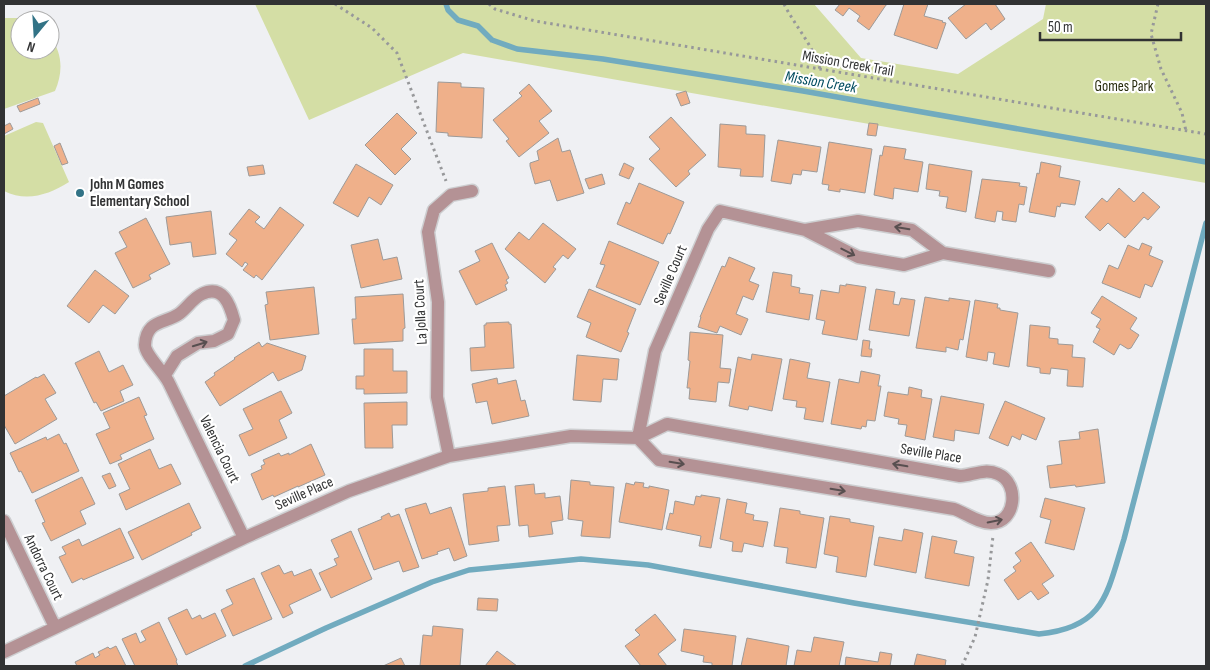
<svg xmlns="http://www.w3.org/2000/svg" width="1210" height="670" viewBox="0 0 1210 670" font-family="'Sofia Sans Condensed',sans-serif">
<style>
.green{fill:#d4dea5}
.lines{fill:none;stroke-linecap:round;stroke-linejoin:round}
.stream{stroke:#71abbf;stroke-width:5.5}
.building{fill:#efb08a;stroke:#9d9a98}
.minor-casing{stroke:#cdced0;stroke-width:15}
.path{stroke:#97989a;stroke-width:3;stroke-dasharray:2.5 4;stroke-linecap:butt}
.minor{stroke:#b49295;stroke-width:12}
.oneway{stroke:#584f50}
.poi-dot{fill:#327386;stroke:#fff;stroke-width:2}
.labels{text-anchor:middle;stroke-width:4.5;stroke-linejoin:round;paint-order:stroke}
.street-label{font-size:15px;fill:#313233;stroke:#fff}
.park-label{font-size:15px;fill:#282c0e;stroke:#fff}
.poi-label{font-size:15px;font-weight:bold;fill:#313233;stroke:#fff;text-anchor:start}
.water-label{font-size:16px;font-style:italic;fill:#004b5f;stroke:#fff}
</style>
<rect width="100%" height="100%" fill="#eff0f3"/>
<path class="green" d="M255 4H814L861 58 958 74 1043 19 1046 4H1206V183L463 53 309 120Z
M4 18H18L25 20H20V50H50V37C63 53 63 73 55 91L4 109Z
M36 122 43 123 69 182C49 195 26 202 4 191V136Z"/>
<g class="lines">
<path class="stream" d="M446 4 448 10 458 20 478 26 492 40 517 49 603 59 803 91 1206 162
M245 666 326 628 432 582 469 570 581 559 648 565 854 603 1039 634C1105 628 1107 593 1124 539L1206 223"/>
</g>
<path class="building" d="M840 4H888L886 5 869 30 857 21 860 16 849 8 843 16 835 10Z
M904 4H928L924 16 943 21 942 22 946 23 937 49 894 35Z
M966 4H995L1005 19 991 30 986 23 966 39 948 18Z
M438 82 461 83V87L484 88 482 138 448 136V133L436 132Z
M529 84 552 111 539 121 549 133 519 157 506 141 509 139 493 120 522 96 519 93Z
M686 91 690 103 681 106 676 94Z
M38 98 40 104 20 112 17 106Z
M397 113 417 133 401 149 411 159 395 175 365 145Z
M671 117 706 155 688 171 690 174 676 187 649 159 660 149 649 137Z
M10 123 13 129 4 134V126Z
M869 123 878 124 876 136 867 135Z
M720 124 746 126V134L765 135 763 177 740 176 741 169 718 167Z
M558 138 562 152 570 150 584 193 557 201 550 180 535 184 530 166V163L539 160 537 151Z
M778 140 821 147 817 172 802 170 801 175 793 174 791 184 771 181Z
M829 142 872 149 865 193 840 189V192L828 190 829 185 822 184Z
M60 143 68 163 62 165 54 146Z
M884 146 906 149 904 159 923 162 918 192 894 188 893 199 874 195 880 155 882 156Z
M1041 162 1061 166 1059 177 1080 181 1075 205 1061 203 1060 207 1057 206 1055 217 1029 212 1037 173 1039 174Z
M624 163 634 168 629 179 619 175Z
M356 164 393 185 381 205 369 197 358 217 333 203Z
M929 164 972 171 966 212 946 208 948 197 939 196 940 191 926 189Z
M263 165 265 174 249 176 247 167Z
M602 174 605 184 589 189 585 179Z
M982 179 1020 183 1019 186 1027 187 1024 205 1019 204 1016 222 1002 220 1003 212 997 211 995 222 975 218Z
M639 183 684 202 670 234 668 233 663 244 617 224 626 202 630 204Z
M1119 188 1134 202 1143 192 1160 207 1148 220 1144 217 1125 238 1108 223 1100 231 1085 217 1102 198 1107 202Z
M280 207 304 225 262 280 256 275 254 278 243 270 248 264 245 262 242 267 226 254 237 240 229 234 249 209 260 217 255 222 264 229Z
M211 211 216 254 193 257 191 242 170 245 166 217Z
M146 218 170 264 149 275 151 279 133 288 115 253 127 247 119 232Z
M543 223 576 249 568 259 563 255 553 267 556 269 545 283 505 249 519 232 529 240Z
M378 239 383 260 397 257 402 279 361 288 351 245Z
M609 241 659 262 640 305 596 287 605 265 600 264Z
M492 243 509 278 506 280 508 283 505 285 507 290 476 305 459 271 480 261 475 251Z
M1142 243 1152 247 1149 255 1163 261 1152 287 1145 284 1140 298 1102 283 1109 265 1118 269 1128 245 1139 250Z
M729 257 755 268 749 281 759 285 753 300 743 296 736 314 748 319 741 335 720 326 717 333 698 327 701 317H700L722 266 725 267Z
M95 270 129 296 115 314 103 305 89 323 67 306Z
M773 272 792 275 791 286 800 288 799 293 813 295 809 320 766 312Z
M846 284 866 287 857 340 822 334 825 321 816 319 821 290 839 293 840 285 846 286Z
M314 287 319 334 270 340 265 305 268 304 266 292Z
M589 289 636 309 627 332 629 333 621 352 586 337 591 323 577 317Z
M876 289 895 292 893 304 899 305 901 298 915 300 909 336 869 330Z
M403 294 405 328 403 329V341L354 344 352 319H356L355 297Z
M1102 296 1137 318 1130 329 1139 335 1131 348 1128 349 1120 344 1114 355 1093 342 1100 329 1096 327 1101 319 1091 313Z
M925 297 949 301V298L970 301 963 340 960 339 958 350 946 347V352L916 348Z
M975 300 998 304 997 308H1000V310L1018 313 1009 367 993 364 995 353 988 352 987 361 966 357Z
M509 322V324H511L514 368 471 371 470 348 485 347 484 325H486V323Z
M1030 325 1050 327 1049 338 1058 339V344L1073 345 1072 357 1085 358 1083 387 1067 386 1068 370 1051 368 1050 374 1040 373V368L1027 366Z
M690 332 723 335 720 368 731 369 729 383 718 382 716 402 689 399 690 388H687L690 361 688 360Z
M863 340 870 341 869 349H872L871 357 861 356Z
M259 342 262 347 267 343 306 356 302 370 278 381 273 372 220 406 205 382 215 375 214 373 235 359 234 358Z
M364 349H393V371H407V393L364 394V389H356V376H364Z
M99 351 109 372 123 365 133 385 120 391 124 401 101 411 96 402 94 403 75 363Z
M752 354 782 359 772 411 749 406 748 410 729 406 738 357 751 360Z
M577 355 619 359 617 380 603 379 601 402 573 400Z
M790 359 810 363 807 378 830 382 823 422 804 419 806 408 796 407 797 401 783 399Z
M861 371 880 375 878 386H881L875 421 867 420 866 427 862 426 861 429 831 424 839 379 859 383Z
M44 374 56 393 45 399 57 419 15 444 4 425V396L36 377 37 378Z
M497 378 498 384 516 380 521 401 525 400 529 416 492 424 487 401 476 403 472 384Z
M909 387 922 390 921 397 932 399 925 440 905 436 907 425 898 424 899 419 884 416 888 392 908 395Z
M281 391 292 413 279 420 287 438 249 456 239 435 253 429 243 409Z
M941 396 984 404 979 434 955 430 954 441 933 437Z
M139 397 147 415 144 416 154 439 120 455 122 459 110 464 96 434 110 428 103 413Z
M1005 401 1045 418 1036 440 1022 434 1020 440 1012 436 1008 446 989 438Z
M407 402V425H392L393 448H365L364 403Z
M1098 429 1105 483 1076 487 1075 485 1050 488 1047 466 1062 464 1059 441 1080 439 1079 432Z
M59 434 64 444 66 443 79 471 32 493 21 471 19 472 10 453 46 437 47 440Z
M311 444 325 475 298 487V486L274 497 273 495 262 500 251 474 262 469 261 466 265 464 263 460 279 453 281 456 289 453V455Z
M150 449 159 469 171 464 181 484 126 510 119 494 130 489 118 464Z
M110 473 116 486 109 489 102 476Z
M82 477 95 504 80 511 86 524 51 541 42 523 45 522 35 500Z
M571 480 590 482V485L614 487 610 538 581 536 583 521 568 519Z
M635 482 644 483 643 487 649 488V486L669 490 662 530 619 522 626 483 634 485Z
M534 484 535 494 545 493V498L560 496 563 520 551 522 553 534 529 537 528 525 519 526 515 486Z
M505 486 510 525 497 526 499 541 469 545 463 494 488 491V488Z
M701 495 720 498 711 548 699 546 701 536 666 529 670 513 673 514 675 501 694 505 696 496 701 497Z
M1045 498 1085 508 1074 550 1045 543 1051 520 1040 517Z
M727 499 747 503 745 513 754 515 753 520 768 522 763 547 744 543 742 552 732 551 733 542 720 539Z
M189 503 201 528 191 533 192 535 142 560 128 532Z
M426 503 430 514 451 507 467 556 454 561 449 548 437 552 438 554 422 559 405 509Z
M780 508 800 511V514L824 518 816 568 786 563 788 548 774 546Z
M389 513 391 517 399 514 419 567 403 572 399 561 374 570 358 529 382 519 381 517Z
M830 516 850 519V522L874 526 866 577 836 572 838 557 824 554Z
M120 528 134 558 83 580 82 578 72 583 59 557 66 554 62 547 79 539 82 546Z
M904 529 923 533 916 573 874 565 879 537 902 541Z
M351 531 372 579 331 598 319 573 337 565 334 559 339 557 331 540Z
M932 536 957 541 954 553 974 557 969 586 925 578Z
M1031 542 1054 576 1042 584 1049 593 1038 600 1031 591 1018 600 1004 580 1016 571 1013 567 1021 561 1015 553Z
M279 565 284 574 292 571 294 576 311 569 321 590 289 605 293 613 283 618 261 573Z
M254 578 272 619 233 636 221 610 233 604 226 590Z
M478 598 498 599 497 611 477 610Z
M187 609 192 619 200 615 202 619 215 613 226 636 186 655 168 618Z
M655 614 676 640 658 654 667 666H641L625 646 640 635 635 630Z
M159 622 177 660 176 661 178 666H135L122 639 136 633 140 643 146 640 141 631Z
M433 626 463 629 460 666H420L423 635 432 636Z
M684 629 736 636 732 666H712V663L703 662 704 656 681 651Z
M814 637 844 642 839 666H794L797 650 811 652Z
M747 638 789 646 786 666H741Z
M116 646 126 666H77L75 662 93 653 95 658 100 655 98 652 108 647 110 649Z
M497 651 517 666H485Z
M880 652 892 654 890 666H845L846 657 878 662Z
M917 654 946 660 945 666H914Z
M401 658 405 666H383Z"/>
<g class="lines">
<g class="minor-casing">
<path id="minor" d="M805 230 858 221 912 230 943 253
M165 375 177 356 198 343 214 341 228 334 234 320C230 305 223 284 202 294 193 298 187 308 179 314 164 324 146 320 145 345 145 355 164 372 169 383 194 434 219 486 244 538
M638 438 655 351 708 229 720 211 805 230 858 257 904 265 943 253 1049 271
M449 456 437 397 438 302 428 232 434 210 451 195 472 191
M4 521 55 627
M4 652 244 538 349 491 449 456 571 436 638 438 667 424 960 476C973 475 985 468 998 474 1020 483 1016 523 991 523 978 523 966 513 954 509L659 460 638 438"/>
</g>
<path class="path" d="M335 4 372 28 397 53 446 181
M489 4 495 9 535 21 1206 134
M784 4C795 26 813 45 820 69
M1158 4 1151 34 1161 69 1182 113 1186 131
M962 666 975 637 988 580 993 536"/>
<use href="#minor" class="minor"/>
</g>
<defs><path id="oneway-shaft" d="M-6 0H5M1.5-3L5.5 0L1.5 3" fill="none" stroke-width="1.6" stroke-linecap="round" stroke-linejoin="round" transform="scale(1.25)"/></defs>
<g class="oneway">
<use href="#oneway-shaft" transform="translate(902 228) rotate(-171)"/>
<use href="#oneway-shaft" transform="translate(848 252) rotate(27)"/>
<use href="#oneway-shaft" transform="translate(200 344) rotate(-17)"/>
<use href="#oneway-shaft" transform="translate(677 463) rotate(9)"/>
<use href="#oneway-shaft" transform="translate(900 465) rotate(-170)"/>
<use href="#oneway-shaft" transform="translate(838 490) rotate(9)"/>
<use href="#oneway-shaft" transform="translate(995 521) rotate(-12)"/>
</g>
<circle class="poi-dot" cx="80" cy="193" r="5"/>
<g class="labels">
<g class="street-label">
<text transform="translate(848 63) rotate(10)" y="5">Mission Creek Trail</text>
<text transform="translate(670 275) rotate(-67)" y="5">Seville Court</text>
<text transform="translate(420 312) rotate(-93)" y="5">La Jolla Court</text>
<text transform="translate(220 449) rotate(64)" y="5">Valencia Court</text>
<text transform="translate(931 453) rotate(9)" y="5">Seville Place</text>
<text transform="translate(304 493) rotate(-24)" y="5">Seville Place</text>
<text transform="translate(44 567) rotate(64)" y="5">Andorra Court</text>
</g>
<g class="park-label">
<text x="1124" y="91">Gomes Park</text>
</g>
<g class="poi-label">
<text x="90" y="189">John M Gomes<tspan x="90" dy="17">Elementary School</tspan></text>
</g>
<g class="water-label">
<text transform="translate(821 81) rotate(9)" y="6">Mission Creek</text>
</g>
</g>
<rect width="1210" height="670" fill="none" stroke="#313233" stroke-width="10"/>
<g transform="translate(35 35) rotate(198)"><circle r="24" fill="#ffffff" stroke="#adadad"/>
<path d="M0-4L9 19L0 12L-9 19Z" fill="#327386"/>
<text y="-8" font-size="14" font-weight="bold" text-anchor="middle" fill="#313233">N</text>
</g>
<path d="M1040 32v8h141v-8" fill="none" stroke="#313233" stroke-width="2.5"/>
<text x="1048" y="32" font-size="15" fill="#313233" stroke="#ffffff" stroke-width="4" paint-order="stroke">50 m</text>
</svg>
